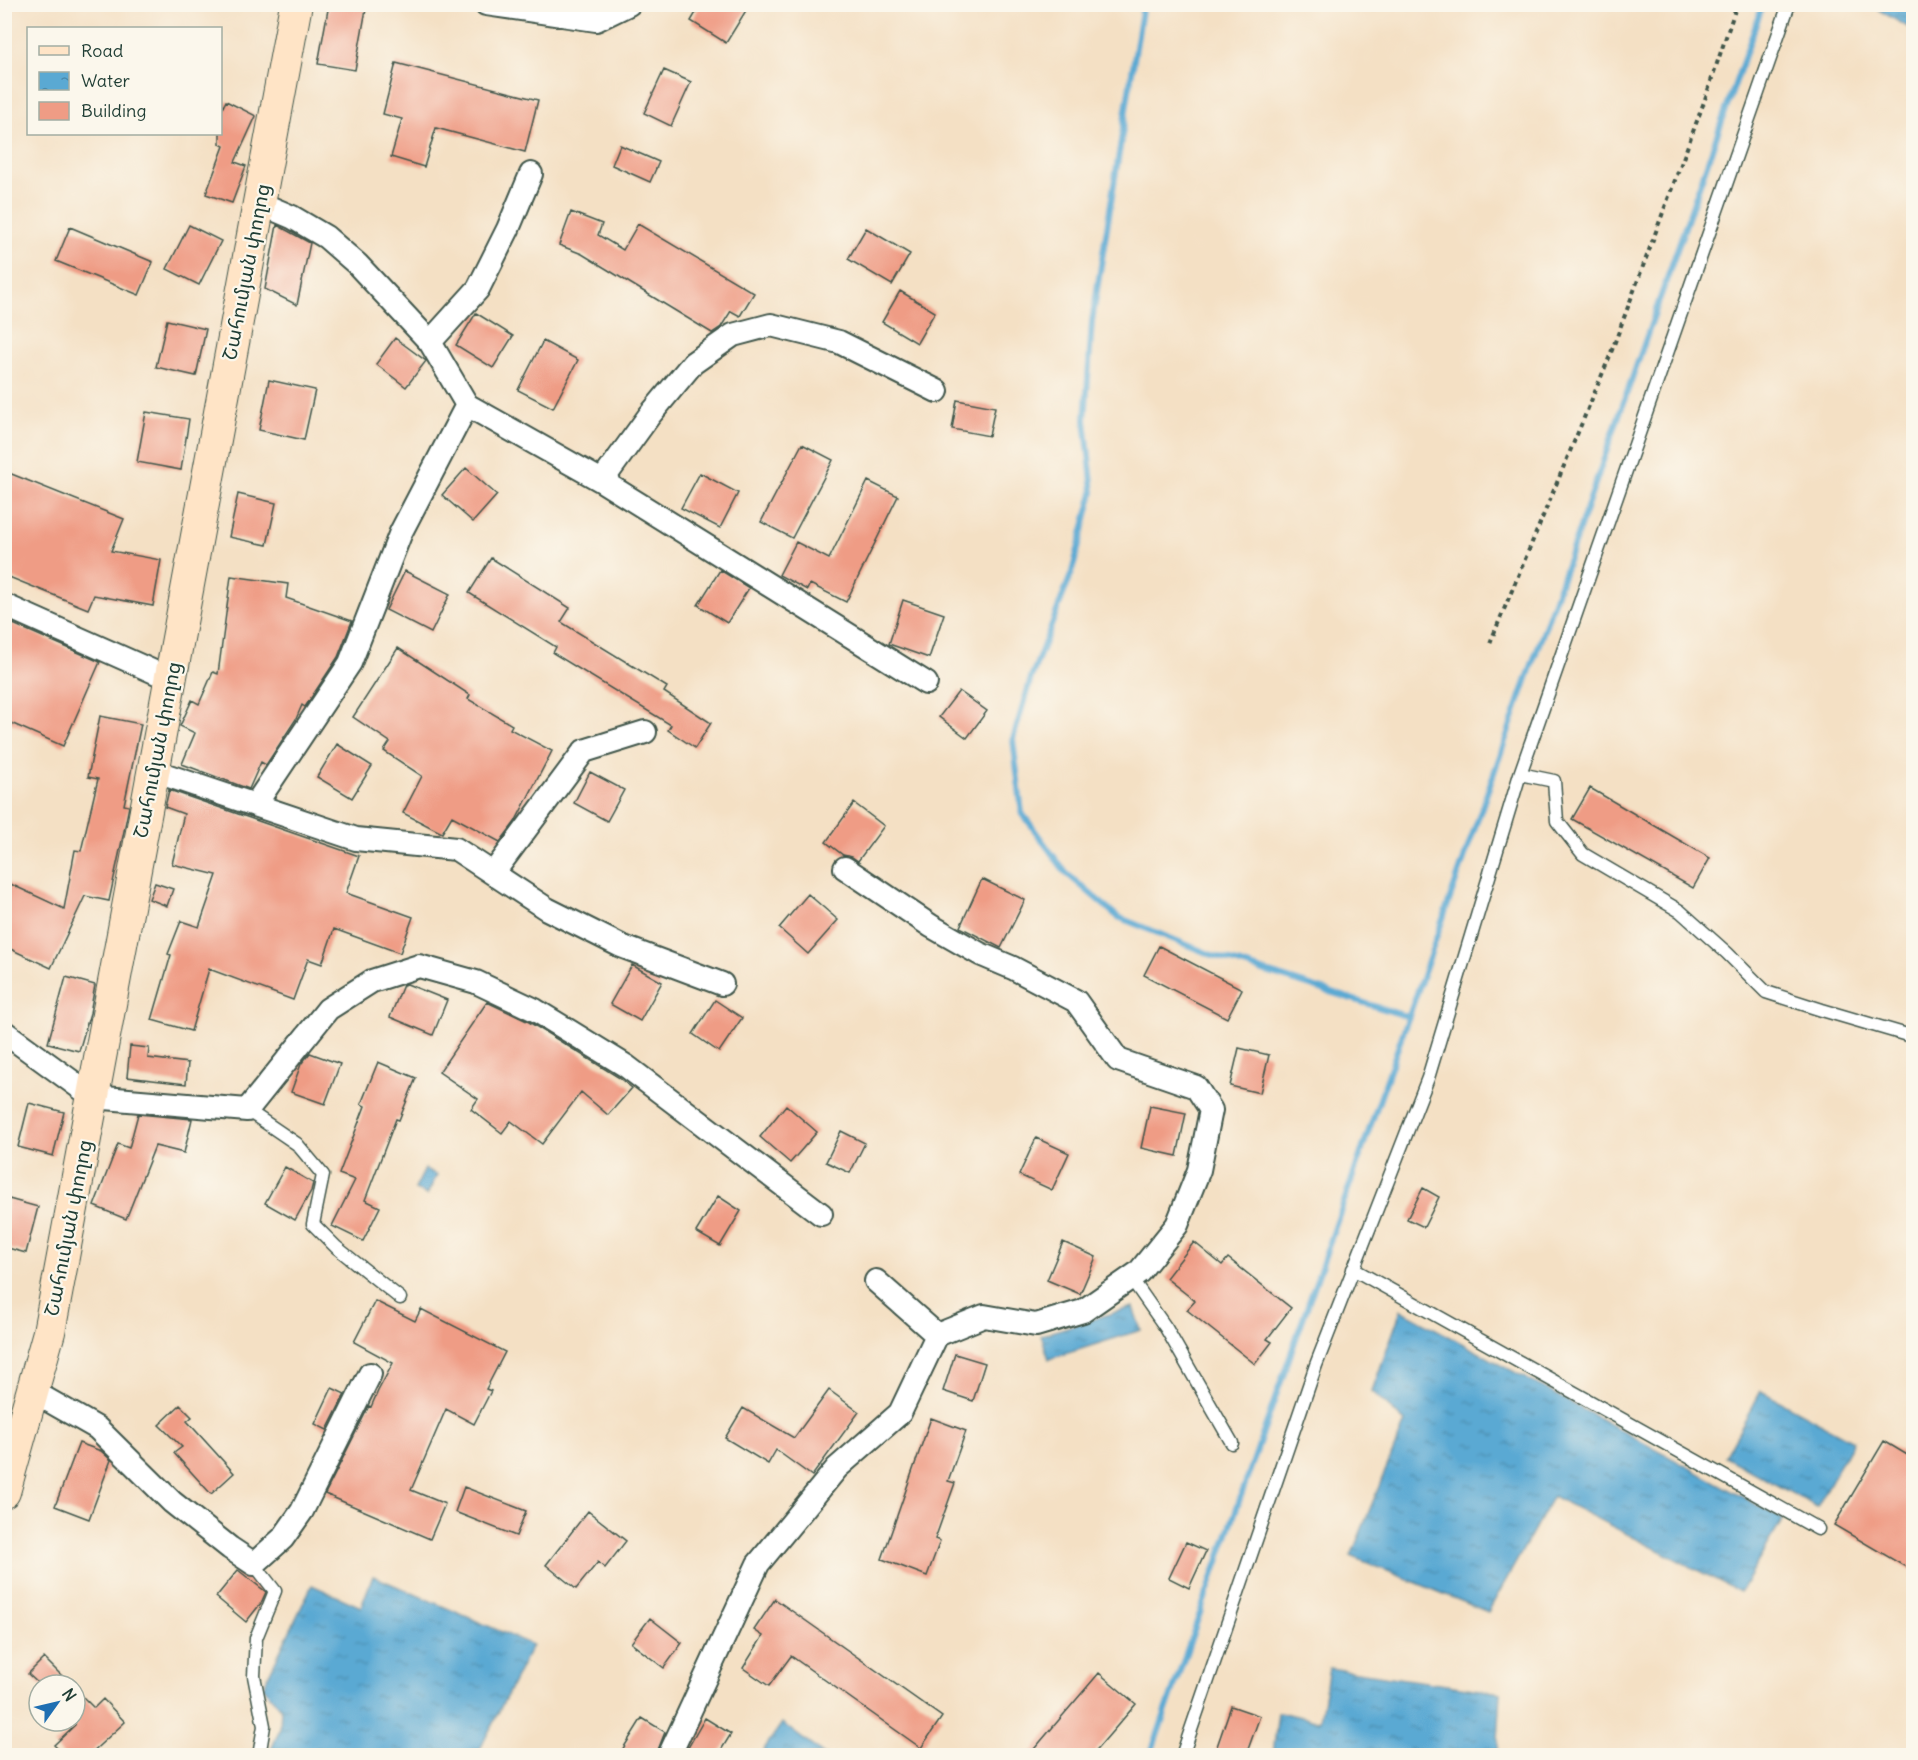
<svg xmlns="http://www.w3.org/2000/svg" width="1918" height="1760" viewBox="0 0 1918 1760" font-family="Delius,'Noto Sans Armenian',sans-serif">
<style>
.water{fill:url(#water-ripples);stroke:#3c7384;stroke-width:1.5}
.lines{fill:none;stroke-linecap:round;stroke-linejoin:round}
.stream{stroke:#5aa9d3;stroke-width:6}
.building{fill:#ef9c85}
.lane-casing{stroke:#3f554a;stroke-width:15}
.street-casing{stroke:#3f554a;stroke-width:26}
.secondary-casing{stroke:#3f554a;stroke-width:34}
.path{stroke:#3f554a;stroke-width:4;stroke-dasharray:4.5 4.5;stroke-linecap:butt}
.lane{stroke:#fff;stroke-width:12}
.street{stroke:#fff;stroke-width:22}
.secondary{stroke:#ffe4c6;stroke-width:32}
.labels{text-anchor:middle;stroke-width:4.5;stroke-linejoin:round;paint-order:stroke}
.street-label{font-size:20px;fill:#1f3d34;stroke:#fbf7ec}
</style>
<defs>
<pattern id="water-ripples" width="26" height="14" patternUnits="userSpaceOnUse" patternTransform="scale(1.5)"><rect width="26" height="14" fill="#5aa9d3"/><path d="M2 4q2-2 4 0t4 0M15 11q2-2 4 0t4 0" fill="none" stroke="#4a8bac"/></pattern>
</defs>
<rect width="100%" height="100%" fill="#fbf7ec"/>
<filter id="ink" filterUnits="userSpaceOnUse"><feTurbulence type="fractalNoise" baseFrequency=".0167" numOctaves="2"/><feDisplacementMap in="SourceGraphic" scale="12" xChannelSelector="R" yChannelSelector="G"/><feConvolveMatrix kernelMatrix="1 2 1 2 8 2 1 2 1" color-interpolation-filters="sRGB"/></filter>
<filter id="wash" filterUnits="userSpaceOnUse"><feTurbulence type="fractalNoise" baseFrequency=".008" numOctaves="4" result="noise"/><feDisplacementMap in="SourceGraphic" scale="24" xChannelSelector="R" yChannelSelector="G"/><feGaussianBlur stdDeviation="1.35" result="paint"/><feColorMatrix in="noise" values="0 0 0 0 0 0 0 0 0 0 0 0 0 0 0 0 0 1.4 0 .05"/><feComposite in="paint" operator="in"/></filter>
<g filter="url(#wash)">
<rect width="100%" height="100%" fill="#f4e0c4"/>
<path class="water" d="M1870 5H1913V30Z
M425 1169 437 1175 427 1195 415 1189Z
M1133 1307 1141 1330 1049 1359 1041 1335Z
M1401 1310 1783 1519 1740 1592 1553 1496 1488 1612 1351 1556 1405 1422 1372 1391Z
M1761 1391 1853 1441 1817 1507 1725 1457Z
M373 1576 532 1645 477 1755H269L280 1729 281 1708 263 1687 312 1585 361 1607Z
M1329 1668 1501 1693 1497 1755H1273L1278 1712 1320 1721Z
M782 1723 824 1755H760Z"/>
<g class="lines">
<path class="stream" d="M1143 4 1092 321 1085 420 1093 492 1072 572 1031 678 1013 739 1022 813 1066 873 1118 917 1212 955 1409 1017
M1150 1756 1763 4"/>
</g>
<g id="blocks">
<path class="building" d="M329 4H367L355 70 318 64Z
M701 4H750L726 43 691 21Z
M396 63 538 100 525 152 436 128 424 167 391 157 402 119 383 114Z
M664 70 691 82 671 126 644 113Z
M226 101 256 116 235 162 246 166 232 203 206 194 224 146 220 144V113Z
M620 145 659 162 650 182 612 165Z
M571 212 602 224 598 235 623 250 638 224 754 293 740 316 731 311 721 327 712 333 582 254 559 245Z
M189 225 221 241 199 285 167 269Z
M277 225 310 243 297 305 265 289Z
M70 227 153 262 139 295 56 261Z
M866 228 910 254 892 285 848 259Z
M900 291 935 312 917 343 882 322Z
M476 313 513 336 493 368 456 345Z
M167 320 206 329 196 376 156 367Z
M395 338 426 361 406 387 376 364Z
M543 341 578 360 553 408 518 390Z
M269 380 315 390 304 440 259 430Z
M957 400 995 407 989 436 952 429Z
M146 412 189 419 181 470 137 462Z
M802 444 833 460 792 538 761 522Z
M466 468 497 495 473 522 442 495Z
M4 471 124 519 111 551 161 560 153 606 94 595 88 609 4 575Z
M700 473 738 493 720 528 681 508Z
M868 481 898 496 846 602 810 584 807 590 779 575 796 542 829 559Z
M238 494 276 503 267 545 229 537Z
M491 558 570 608 561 622 667 687 664 692 711 723 695 748 668 730 671 725 553 653 556 647 469 593Z
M720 570 749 588 727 623 698 605Z
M405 571 450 594 431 633 386 610Z
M231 576 288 584 286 598 352 621 338 657 305 707 302 705 296 719 266 765 261 762 249 789 182 764 195 733 180 726 192 700 199 704 213 672 218 674Z
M903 600 944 614 929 658 889 644Z
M4 620 100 662 63 746 4 720Z
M398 648 470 695 468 699 512 725 510 729 552 751 515 822 500 842 452 816 442 833 403 813 422 776 384 751 390 742 353 717Z
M959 691 987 711 967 738 939 717Z
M100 716 141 724 124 805 129 806 123 836 109 901 85 896 51 968 4 946V881L64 909 75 850 81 851 98 779 88 777Z
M337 744 372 766 352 798 317 777Z
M590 772 624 790 607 821 574 803Z
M1590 788 1710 858 1693 888 1572 819Z
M169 790 359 856 346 893 413 917 400 953 334 929 322 964 308 959 293 1000 209 969 191 1031 152 1020 171 955 168 954 181 921 199 927 217 875 172 864 184 814 165 807Z
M854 803 884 826 858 861 852 857 843 855 826 842Z
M982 879 1025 900 1001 948 960 927Z
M155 883 173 889 167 906 149 899Z
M808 894 838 920 808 954 779 928Z
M1159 946 1242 989 1227 1018 1144 975Z
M632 965 662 982 640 1021 610 1004Z
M66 977 95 985 90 1013 79 1051 48 1043Z
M407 984 447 1000 433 1035 390 1017 403 985Z
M715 1000 742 1018 719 1052 693 1034Z
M487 1002 529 1022 618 1077 632 1088 608 1115 581 1092 542 1144 511 1121 502 1133 471 1109 478 1099 439 1072Z
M130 1046 149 1048 148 1058 188 1063 186 1084 127 1077Z
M1239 1048 1269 1055 1260 1093 1230 1086Z
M310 1053 340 1064 325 1104 291 1092 301 1064Z
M378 1062 416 1078 399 1120 396 1119 365 1200 380 1207 363 1241 332 1226 355 1180 339 1174 365 1106 361 1104Z
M29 1103 64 1112 53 1156 18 1147Z
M786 1105 817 1132 790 1163 760 1137Z
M1150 1106 1186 1113 1177 1156 1141 1148Z
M138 1114 192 1119 184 1153 155 1146 126 1219 94 1206 118 1144 129 1148Z
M841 1131 865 1143 850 1173 826 1162Z
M1036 1138 1069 1153 1052 1190 1019 1175Z
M285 1167 313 1183 311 1191 295 1220 265 1203Z
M1423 1188 1439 1197 1424 1227 1407 1219Z
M718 1196 741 1211 720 1246 696 1232Z
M9 1199 38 1207 26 1253 4 1247V1218Z
M1063 1242 1096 1257 1080 1294 1047 1280Z
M1194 1242 1222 1265 1228 1258 1291 1308 1267 1339 1272 1342 1255 1364 1187 1310 1195 1301 1166 1278Z
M375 1301 415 1321 421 1309 505 1352 486 1389 491 1391 474 1424 446 1409 411 1490 445 1504 430 1539 325 1494 369 1406 371 1407 378 1391 393 1363 354 1342Z
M955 1354 985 1363 973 1401 943 1391Z
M332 1388 345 1394 327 1430 315 1424Z
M829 1390 859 1412 812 1476 776 1450 768 1464 725 1438 743 1408 794 1438Z
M180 1405 192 1417 187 1421 234 1473 211 1494 174 1453 182 1447 159 1425Z
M931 1418 966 1431 948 1481 955 1483 935 1539 940 1541 927 1576 882 1559Z
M1884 1441 1914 1459V1572L1834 1525Z
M79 1443 101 1451 111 1460 89 1519 55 1506Z
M464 1487 526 1511 516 1536 455 1512Z
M588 1511 626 1541 605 1568 598 1562 576 1589 546 1565Z
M1186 1542 1206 1551 1189 1588 1169 1578Z
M238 1570 266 1592 261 1603 246 1622 216 1597Z
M775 1599 942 1717 921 1748 791 1656 769 1686 743 1668 763 1636 754 1630Z
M650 1618 682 1643 664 1668 631 1643Z
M44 1658 71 1685H40L28 1674Z
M1099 1673 1136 1704 1092 1755H1029Z
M75 1689 94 1708 103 1699 125 1722 89 1755H64L54 1745 75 1725Z
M1231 1706 1260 1716 1246 1755H1214Z
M642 1718 665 1732 656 1755H619Z
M705 1718 731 1734 718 1755H684Z"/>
</g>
</g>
<g filter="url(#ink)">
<use href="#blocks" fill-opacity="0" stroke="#3f554a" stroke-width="1.5"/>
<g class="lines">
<g class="lane-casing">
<path id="lane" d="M1520 774 1554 781 1557 821 1583 854 1680 911 1727 953 1766 992 1822 1010 1914 1037
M247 1110 297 1144 323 1175 313 1224 336 1247 400 1298
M1353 1269 1818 1529
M1131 1278 1166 1328 1232 1443
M254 1564 275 1591 256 1638 254 1676 264 1726 259 1756
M1182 1756 1316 1365 1428 1078 1520 774 1789 4"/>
</g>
<g class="street-casing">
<path id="street" d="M486 4 596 20 629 4
M259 203 292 217 326 237 357 264 430 342 467 405 602 481 926 683
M430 342 478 289 508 229 531 174
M602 481 649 416 693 363 733 335 771 325 839 342 937 391
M4 605 170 679
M154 771 356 839 456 849 547 909 621 946 722 984
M255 805 350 663 401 532 467 405
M494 872 584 751 645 732
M4 1032 93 1097 247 1110 328 1009 372 981 419 966 476 982 535 1010 626 1066 821 1214
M876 1281 937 1335
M32 1391 97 1428 172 1502 230 1548 254 1564 283 1538 302 1511 370 1374
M669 1756 758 1564 837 1468 900 1413 937 1335 984 1316 1036 1325 1083 1311 1139 1272 1177 1225 1199 1170 1211 1110 1196 1087 1118 1060 1076 1001 1013 968 980 954 931 926 845 868"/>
</g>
<g class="secondary-casing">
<path id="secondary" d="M4 1492 49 1332 296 4"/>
</g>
<path class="path" d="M1490 643 1609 358 1704 102 1737 4"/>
<use href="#lane" class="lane"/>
<use href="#street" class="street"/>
<use href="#secondary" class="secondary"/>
</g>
</g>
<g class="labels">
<g class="street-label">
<text transform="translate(246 272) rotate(-79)" y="7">Շահումյան փողոց</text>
<text transform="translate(157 750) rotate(-79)" y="7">Շահումյան փողոց</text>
<text transform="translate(68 1228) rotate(-79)" y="7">Շահումյան փողոց</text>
</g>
</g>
<rect width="1918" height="1760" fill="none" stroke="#fbf7ec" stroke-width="24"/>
<rect x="27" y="27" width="195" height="108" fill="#fbf7ec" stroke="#a3ada2" stroke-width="1.5"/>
<rect x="39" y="46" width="30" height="9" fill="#ffe4c6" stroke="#a3ada2" stroke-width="1.5"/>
<text x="81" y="57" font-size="18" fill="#1f3d34">Road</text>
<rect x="39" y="72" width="30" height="18" fill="url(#water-ripples)" stroke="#a3ada2" stroke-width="1.5"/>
<text x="81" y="87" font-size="18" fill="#1f3d34">Water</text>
<rect x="39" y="102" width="30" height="18" fill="#ef9c85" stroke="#a3ada2" stroke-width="1.5"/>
<text x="81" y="117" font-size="18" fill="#1f3d34">Building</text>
<g transform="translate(57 1703) rotate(56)"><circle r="28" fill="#fbf7ec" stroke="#a3ada2" stroke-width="1.5"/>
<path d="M0-4.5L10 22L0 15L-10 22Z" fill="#1f6fb2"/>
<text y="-9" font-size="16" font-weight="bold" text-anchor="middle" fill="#1f3d34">N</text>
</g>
</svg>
